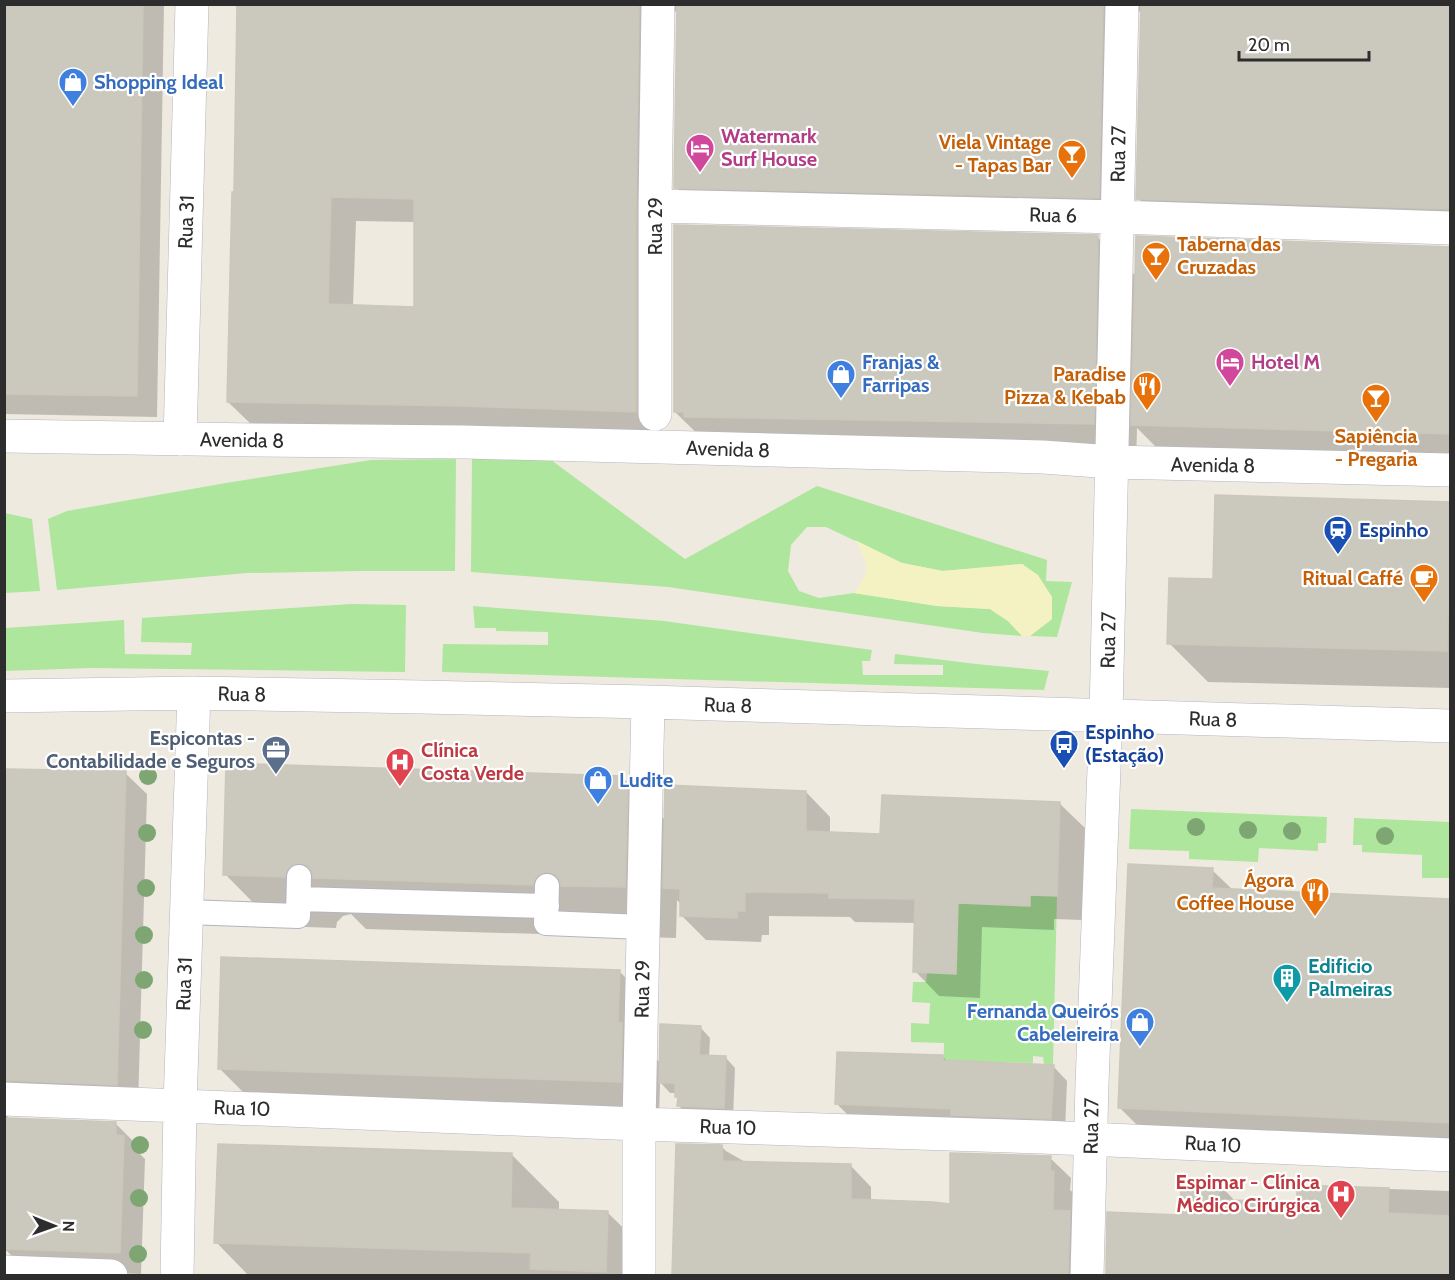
<svg xmlns="http://www.w3.org/2000/svg" width="1455" height="1280" viewBox="0 0 1455 1280" font-family="Cabin,sans-serif">
<style>
.green{fill:#ade69c}
.sand{fill:#f4f2c3}
.shadow{fill:#0003;fill-rule:evenodd}
.building{fill:#cbc8be;stroke:#cbc7b9;stroke-width:1.5;fill-rule:evenodd}
.lines{fill:none;stroke-linecap:round;stroke-linejoin:round}
.service-casing{stroke:#b3b4c1;stroke-width:26}
.pedestrian-casing{stroke:#b3b4c1;stroke-width:34}
.minor-casing{stroke:#b3b4c1;stroke-width:34}
.service{stroke:#fff;stroke-width:24}
.pedestrian{stroke:#fff;stroke-width:33}
.minor{stroke:#fff;stroke-width:33}
.tree{fill:#7ea673}
.labels{text-anchor:middle;stroke-width:4.5;stroke-linejoin:round;paint-order:stroke}
.shop-label{font-size:20px;font-weight:bold;fill:#366cbe;stroke:#fff;text-anchor:start}
.hotel-label{font-size:20px;font-weight:bold;fill:#b23c85;stroke:#fff;text-anchor:start}
.food-label{font-size:20px;font-weight:bold;fill:#c56008;stroke:#fff;text-anchor:end}
.street-label{font-size:20px;fill:#2d2d2d;stroke:#fff}
.transit-label{font-size:20px;font-weight:bold;fill:#164399;stroke:#fff;text-anchor:start}
.service-label{font-size:20px;font-weight:bold;fill:#4e5e75;stroke:#fff;text-anchor:end}
.health-label{font-size:20px;font-weight:bold;fill:#be3a42;stroke:#fff;text-anchor:start}
.culture-label{font-size:20px;font-weight:bold;fill:#0d838f;stroke:#fff;text-anchor:start}
</style>
<rect width="100%" height="100%" fill="#efeae0"/>
<path class="green" d="M547 457 685 559 817 486 1047 560 1046 581 1072 582 1057 637 1030 636 1052 619 1023 564 943 571 902 563 826 527H807L791 545 788 571 799 591 819 598 854 593 937 606 990 609 1008 621 1022 636 983 633 668 587 471 572 472 458Z
M456 459 455 571H361L247 573 57 590 48 519 67 511 226 483 371 460Z
M5 513 32 519 40 591 5 593Z
M351 604 406 605 405 672 91 668 5 671V628L124 620 125 654 191 655 192 643 141 642 142 618Z
M473 606 664 621 872 650 870 661H862L863 675H943V665L894 664 895 654 976 664 1049 671 1044 690 442 672 443 644 548 645V632L496 631V628H475Z
M1131 809 1327 817 1326 843H1318V851L1259 848 1258 862 1189 859V851L1129 849Z
M1354 818 1450 822V878H1422V855L1362 852V845H1353Z
M1030 895 1057 896 1053 1064H1044L1043 1057 1033 1056V1063L995 1062 993 1087 943 1085 944 1043 911 1042V1023L929 1024 930 1003 912 1002 913 982H926L927 973 944 903 1029 905Z"/>
<path class="sand" d="M855 540 902 563 943 571 1022 564 1038 575 1052 597V619L1030 636H1022L1008 621 990 609 937 606 854 593C872 568 869 566 855 540Z"/>
<path class="shadow" d="M4 4H164L157 417 4 414Z
M238 4H1450V233L1163 223 1138 198 1142 11 1137 12 1123 222 700 212 676 187 678 11 673 12 660 231V436L253 426 228 402 235 194ZM356 221 415 222V309L353 306Z
M1097 237 1136 276 1137 238 1450 248V457L1158 449 1137 428 1136 466 718 454 675 412Z
M1216 497 1450 503V688L1208 682 1169 643 1215 581Z
M4 770 125 773 147 794 138 1106 10 1110 7 1119 116 1124 137 1145V1151L145 1159 141 1274 25 1270 7 1251H4Z
M622 777 666 821 806 792 830 817V834L882 835 1060 804 1085 828 1082 920 1054 919V930L982 927 980 998 939 996 915 971 916 923 855 922 850 917 769 916V935H762L761 942 706 940 682 916V905L677 900 676 938 366 929 351 914 343 916 337 922 336 928 276 926 225 874Z
M1212 870 1234 891 1450 900V1159L1159 1147 1120 1108Z
M619 971 658 1010 656 1059 661 1063 700 1027 710 1038 709 1057H725L735 1068 733 1118 689 1116 679 1106V1099L676 1096V1093H670L660 1082 659 1120 258 1107 219 1068Z
M943 1057 947 1061 1053 1066 1067 1081 1065 1132 851 1118 837 1104Z
M678 1146 722 1147 726 1151 747 1163 851 1166 871 1187V1201L951 1206 1050 1158 1071 1178 1070 1190 1074 1193 1089 1276H674Z
M512 1155 559 1202V1211L607 1212 655 1259 654 1276H249L216 1242Z
M1219 1184 1236 1202 1298 1203 1299 1186 1450 1191V1276H1107L1109 1214 1181 1216Z"/>
<path class="building" d="M4 4H143L137 396 4 394Z
M237 4H639L636 206V412L461 406 227 402 232 192H234ZM331 197 414 199V307L328 304Z
M677 4H1103L1099 198 674 188Z
M1141 4H1397L1450 6V209L1136 199Z
M674 225 1098 235 1094 424 684 417V412H674Z
M1136 236 1450 247V434L1131 425Z
M1215 495 1450 502V614L1448 613 1447 651 1167 644 1169 578 1213 579Z
M226 763 623 776V784H628L625 887 561 886 559 879 554 874 548 872 540 874 535 879 533 885 313 878 311 870 306 865 300 863 292 865 287 870 285 877 223 875Z
M4 769 126 771 117 1085 4 1080Z
M665 785 806 791V831L880 834 882 795 1060 802 1057 896 1030 895V906L958 903 956 974 913 972 915 899 829 898V893L745 892V911H737V918L680 916V889L663 888Z
M1128 864 1213 868 1212 888 1450 899V1123L1118 1108Z
M221 957 620 970 618 1022 622 1023 621 1082 218 1069Z
M660 1024 701 1026 699 1055 726 1056 724 1108 677 1106 678 1097H675V1083H659Z
M837 1052 943 1055V1060L1054 1065 1051 1119 951 1115V1109L835 1104Z
M4 1118 116 1122V1135L124 1136 120 1253 4 1249Z
M218 1144 512 1153 511 1208 608 1211 606 1272 530 1269 531 1253 214 1243Z
M676 1144 722 1145 723 1161 851 1164V1199L933 1202 950 1204V1153L1051 1156 1050 1171H1054L1053 1210 1070 1211 1068 1275H672Z
M1181 1181 1219 1183V1200L1297 1201V1185L1389 1188 1388 1213 1450 1216V1275H1106L1107 1212 1180 1215Z"/>
<g class="lines">
<g class="service-casing">
<path id="service" d="M547 886 546 923 643 927
M299 899 547 906
M187 912 298 916 299 877"/>
</g>
<g class="pedestrian-casing">
<path id="pedestrian" d="M4 436 256 440 465 442 1043 457 1112 462"/>
</g>
<g class="minor-casing">
<path id="minor" d="M655 206 1117 217 1450 228
M655 414V206L658 4
M180 439 192 4
M1112 462 1450 470
M4 696 194 693 422 697 648 702 1450 726
M4 1099 639 1124 1042 1137 1450 1155
M4 1272 111 1276
M177 1276 180 1105 194 693
M639 1276V1124L648 702
M1087 1276 1092 1084 1106 716 1122 4"/>
</g>
<use href="#service" class="service"/>
<use href="#pedestrian" class="pedestrian"/>
<use href="#minor" class="minor"/>
</g>
<g class="tree">
<circle cx="148" cy="776" r="9"/>
<circle cx="1196" cy="827" r="9"/>
<circle cx="1248" cy="830" r="9"/>
<circle cx="1292" cy="831" r="9"/>
<circle cx="147" cy="833" r="9"/>
<circle cx="1385" cy="836" r="9"/>
<circle cx="146" cy="888" r="9"/>
<circle cx="144" cy="935" r="9"/>
<circle cx="144" cy="980" r="9"/>
<circle cx="143" cy="1030" r="9"/>
<circle cx="140" cy="1145" r="9"/>
<circle cx="139" cy="1198" r="9"/>
<circle cx="138" cy="1254" r="9"/>
</g>
<defs>
<g id="shop-pin" transform="scale(1.5)"><path d="M0 17L-7.5 6A9.5 9.5 0 1 1 7.5 6Z" fill="#3f7fe0" stroke="#fff"/><path d="M-5-2.5h2.3a2.7 3.5 0 0 1 5.4 0H5L5.5 6h-11ZM-1.5-2.5h3a1.5 2.3 0 0 0-3 0Z" fill="#fff"/></g>
<g id="hotel-pin" transform="scale(1.5)"><path d="M0 17L-7.5 6A9.5 9.5 0 1 1 7.5 6Z" fill="#d1479c" stroke="#fff"/><path d="M-6-4.5h1.5V1H6V5H4.5V3h-9V5H-6ZM-4 0a1.8 1.8 0 1 1 3.6 0ZM.5 0V-2.5h3Q6-2.5 6 0Z" fill="#fff"/></g>
<g id="bar-pin" transform="scale(1.5)"><path d="M0 17L-7.5 6A9.5 9.5 0 1 1 7.5 6Z" fill="#e8710a" stroke="#fff"/><path d="M-6-5H6L.8 .8V4.5H3.5V6h-7V4.5H-.8V.8Z" fill="#fff"/></g>
<g id="restaurant-pin" transform="scale(1.5)"><path d="M0 17L-7.5 6A9.5 9.5 0 1 1 7.5 6Z" fill="#e8710a" stroke="#fff"/><path d="M-5-6h1v4h1v-4h1v4h1v-4h1v5L-1.5 .5V6h-2V.5L-5-1ZM5-6V6H3V1.5H1.5Q1.5-4 5-6Z" fill="#fff"/></g>
<g id="station-pin" transform="scale(1.5)"><path d="M0 17L-7.5 6A9.5 9.5 0 1 1 7.5 6Z" fill="#1a4fb4" stroke="#fff"/><path d="M-3-6H3Q5-6 5-4V2Q5 4 3 4L4.5 6H3L1.5 4h-3L-3 6H-4.5L-3 4Q-5 4-5 2V-4Q-5-6-3-6ZM-3.5-4v3h7v-3ZM-3.5 1v1.5H-2V1ZM2 1v1.5H3.5V1Z" fill="#fff"/></g>
<g id="cafe-pin" transform="scale(1.5)"><path d="M0 17L-7.5 6A9.5 9.5 0 1 1 7.5 6Z" fill="#e8710a" stroke="#fff"/><path d="M-5.5-4.5H6V0H3Q3 3.5 0 3.5H-2.5Q-5.5 3.5-5.5 0ZM3-3.2v2h1.7v-2ZM-6 4.5H4V6H-6Z" fill="#fff"/></g>
<g id="bus-pin" transform="scale(1.5)"><path d="M0 17L-7.5 6A9.5 9.5 0 1 1 7.5 6Z" fill="#1a4fb4" stroke="#fff"/><path d="M-5-6H5V4H4V6H2V4H-2V6H-4V4H-5ZM-3.5-4V0h7V-4ZM-3.5 1.2v1.5H-2V1.2ZM2 1.2v1.5H3.5V1.2Z" fill="#fff"/></g>
<g id="office-pin" transform="scale(1.5)"><path d="M0 17L-7.5 6A9.5 9.5 0 1 1 7.5 6Z" fill="#5c6f8a" stroke="#fff"/><path d="M-6-3h4V-5.5h4V-3h4V5H-6ZM-1-4.5V-3h2v-1.5ZM-6 0V1H6V0Z" fill="#fff"/></g>
<g id="hospital-pin" transform="scale(1.5)"><path d="M0 17L-7.5 6A9.5 9.5 0 1 1 7.5 6Z" fill="#e0444e" stroke="#fff"/><path d="M-5-5h3v3.5h4V-5h3V5h-3V1.5h-4V5h-3Z" fill="#fff"/></g>
<g id="building-pin" transform="scale(1.5)"><path d="M0 17L-7.5 6A9.5 9.5 0 1 1 7.5 6Z" fill="#0f9aa8" stroke="#fff"/><path d="M-4-6H4V6H1V3H-1V6H-4ZM-2.5-4.3h1.7v1.8h-1.7ZM.8-4.3h1.7v1.8H.8ZM-2.5-1h1.7V.8h-1.7ZM.8-1h1.7V.8H.8Z" fill="#fff"/></g>
</defs>
<g fill-rule="evenodd">
<use href="#shop-pin" x="73" y="82"/>
<use href="#hotel-pin" x="700" y="148"/>
<use href="#bar-pin" x="1072" y="154"/>
<use href="#bar-pin" x="1156" y="256"/>
<use href="#hotel-pin" x="1230" y="362"/>
<use href="#shop-pin" x="841" y="374"/>
<use href="#restaurant-pin" x="1147" y="386"/>
<use href="#bar-pin" x="1376" y="398"/>
<use href="#station-pin" x="1338" y="530"/>
<use href="#cafe-pin" x="1424" y="578"/>
<use href="#bus-pin" x="1064" y="744"/>
<use href="#office-pin" x="276" y="750"/>
<use href="#hospital-pin" x="400" y="762"/>
<use href="#shop-pin" x="598" y="780"/>
<use href="#restaurant-pin" x="1315" y="892"/>
<use href="#building-pin" x="1287" y="978"/>
<use href="#shop-pin" x="1140" y="1022"/>
<use href="#hospital-pin" x="1341" y="1194"/>
</g>
<g class="labels">
<g class="shop-label">
<text x="94" y="89">Shopping Ideal</text>
<text x="862" y="369">Franjas &amp;<tspan x="862" dy="23">Farripas</tspan></text>
<text x="619" y="787">Ludite</text>
<text x="1119" y="1018" text-anchor="end">Fernanda Queirós<tspan x="1119" dy="23">Cabeleireira</tspan></text>
</g>
<g class="hotel-label">
<text x="721" y="143">Watermark<tspan x="721" dy="23">Surf House</tspan></text>
<text x="1251" y="369">Hotel M</text>
</g>
<g class="food-label">
<text x="1051" y="149">Viela Vintage<tspan x="1051" dy="23">- Tapas Bar</tspan></text>
<text x="1177" y="251" text-anchor="start">Taberna das<tspan x="1177" dy="23">Cruzadas</tspan></text>
<text x="1126" y="381">Paradise<tspan x="1126" dy="23">Pizza &amp; Kebab</tspan></text>
<text x="1376" y="443" text-anchor="middle">Sapiência<tspan x="1376" dy="23">- Pregaria</tspan></text>
<text x="1403" y="585">Ritual Caffé</text>
<text x="1294" y="887">Ágora<tspan x="1294" dy="23">Coffee House</tspan></text>
</g>
<g class="street-label">
<text transform="translate(1118 154) rotate(-89)" y="7">Rua 27</text>
<text transform="translate(1053 215) rotate(1)" y="7">Rua 6</text>
<text transform="translate(186 222) rotate(-88)" y="7">Rua 31</text>
<text transform="translate(655 226) rotate(-90)" y="7">Rua 29</text>
<text transform="translate(242 440) rotate(1)" y="7">Avenida 8</text>
<text transform="translate(728 449) rotate(2)" y="7">Avenida 8</text>
<text transform="translate(1213 465) rotate(1)" y="7">Avenida 8</text>
<text transform="translate(1108 640) rotate(-89)" y="7">Rua 27</text>
<text transform="translate(242 694) rotate(1)" y="7">Rua 8</text>
<text transform="translate(728 705) rotate(2)" y="7">Rua 8</text>
<text transform="translate(1213 719) rotate(2)" y="7">Rua 8</text>
<text transform="translate(184 984) rotate(-88)" y="7">Rua 31</text>
<text transform="translate(642 989) rotate(-89)" y="7">Rua 29</text>
<text transform="translate(242 1108) rotate(2)" y="7">Rua 10</text>
<text transform="translate(1091 1126) rotate(-89)" y="7">Rua 27</text>
<text transform="translate(728 1127) rotate(2)" y="7">Rua 10</text>
<text transform="translate(1213 1144) rotate(3)" y="7">Rua 10</text>
</g>
<g class="transit-label">
<text x="1359" y="537">Espinho</text>
<text x="1085" y="739">Espinho<tspan x="1085" dy="23">(Estação)</tspan></text>
</g>
<g class="service-label">
<text x="255" y="745">Espicontas -<tspan x="255" dy="23">Contabilidade e Seguros</tspan></text>
</g>
<g class="health-label">
<text x="421" y="757">Clínica<tspan x="421" dy="23">Costa Verde</tspan></text>
<text x="1320" y="1189" text-anchor="end">Espimar - Clínica<tspan x="1320" dy="23">Médico Cirúrgica</tspan></text>
</g>
<g class="culture-label">
<text x="1308" y="973">Edificio<tspan x="1308" dy="23">Palmeiras</tspan></text>
</g>
</g>
<rect width="1455" height="1280" fill="none" stroke="#2d2d2d" stroke-width="12"/>
<g transform="translate(54 1226) rotate(91)" stroke="#ffffff" stroke-width="4.5" paint-order="stroke">
<path d="M0-4.5L10 22L0 15L-10 22Z" fill="#2d2d2d"/>
<text y="-9" font-size="16" font-weight="bold" text-anchor="middle" fill="#2d2d2d">N</text>
</g>
<path d="M1239 51v9h130v-9" fill="none" stroke="#2d2d2d" stroke-width="3"/>
<text x="1248" y="51" font-size="18" fill="#2d2d2d" stroke="#ffffff" stroke-width="4.5" paint-order="stroke">20 m</text>
</svg>
